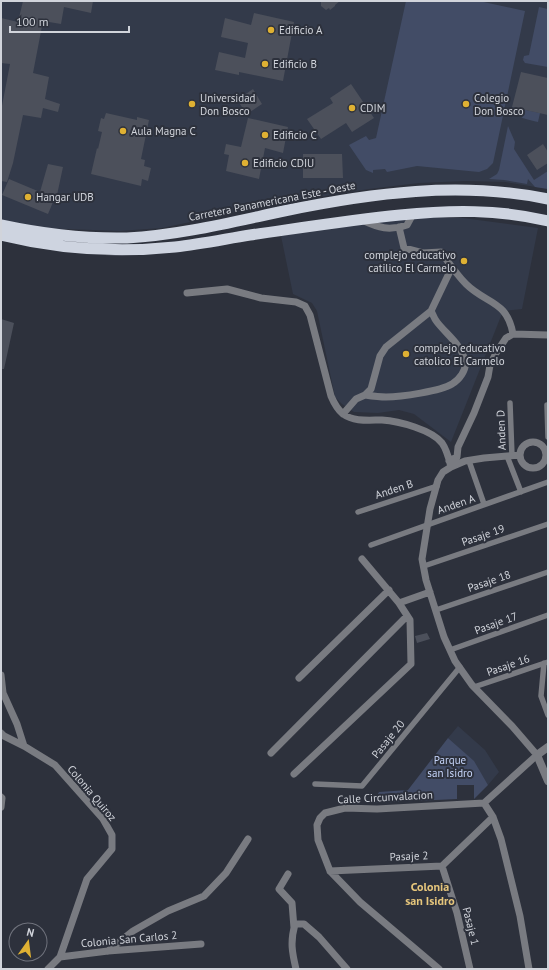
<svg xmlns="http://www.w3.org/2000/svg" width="549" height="970" viewBox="0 0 549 970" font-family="'PT Sans',sans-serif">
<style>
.built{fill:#333a4a}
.green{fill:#424c66}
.building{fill:#4c505b}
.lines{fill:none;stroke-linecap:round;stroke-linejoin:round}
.pedestrian{stroke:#797b81;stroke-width:5.5}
.minor{stroke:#797b81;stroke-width:7}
.tertiary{stroke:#797b81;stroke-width:8}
.trunk{stroke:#ced4e0;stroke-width:11}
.poi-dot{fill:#dfb133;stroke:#2d313c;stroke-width:1.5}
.labels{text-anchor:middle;stroke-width:4;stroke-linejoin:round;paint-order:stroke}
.poi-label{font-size:11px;fill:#d1d4db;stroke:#2d313c;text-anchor:start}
.street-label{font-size:11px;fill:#d1d4db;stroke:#2d313c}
.park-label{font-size:11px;fill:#c6d5fa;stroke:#2d313c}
.neighbourhood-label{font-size:12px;font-weight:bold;fill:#e6c67c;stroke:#2d313c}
</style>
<rect width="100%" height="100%" fill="#2d313c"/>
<path class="built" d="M1 1H548V189L505 182 465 181 419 183 369 189 275 204 162 228 119 231 38 228 1 221Z
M424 217 463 218 538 228 522 309 503 311 451 442 414 414 399 410 378 413 354 412 342 404 335 397 317 311 312 303 293 294 281 236 360 223Z
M458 726 485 750 499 772 488 785 472 760 448 738Z"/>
<path class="green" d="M406 1H479L525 11 493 163 487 169 479 172 417 166 387 172 385 169 373 170V173L366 170 349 145 366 136 369 140 376 138Z
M539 7 548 9V67L525 63 523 60 524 56 529 55Z
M512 107 540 113 538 122C526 119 518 119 512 107Z
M508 126 515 142 514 149 534 180 548 171V189L535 187 528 179 527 184 504 180 489 179 497 174 499 170Z
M448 738 474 761 488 785 474 799V785H457V799L373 803 379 792 408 790Z"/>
<path class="building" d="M23 1H93L91 13 64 7 61 24 43 21 33 73 49 77 45 99 60 104 58 112 43 108 41 118 23 115 13 163 7 182 1 181V111L10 64 1 63V18L18 22Z
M321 1H340L335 5V6L330 10 329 8 326 10 321 6Z
M254 13 294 22 283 81 239 72V75L215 70 219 52 245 58 248 43 221 37 225 18 251 25Z
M521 72 548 78V115L512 107Z
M351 84 374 118 352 132 346 123 321 139 307 119 333 103 330 98Z
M253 89 262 104 247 114 237 100Z
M106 113 137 120V117L149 120 141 159 145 160 144 166 151 168 148 181 142 179 141 186 91 174 97 148 98 149 102 132 98 131 101 118 104 119Z
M248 118 288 127 283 153 265 148 259 179 226 171 229 155 224 154 226 144 241 147Z
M543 144 548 152V163L537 170 527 155Z
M303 154H342L343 178H303Z
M48 164 63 167 57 195H56L48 214 2 195 9 179 40 192Z
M1 319 14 323 4 369H1Z
M427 633 430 639 417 643 415 636Z"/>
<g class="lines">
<path class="pedestrian" d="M510 403 512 456
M547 405 548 437
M507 456 521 492
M469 461 484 504
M358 512 437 486
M371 545 548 482
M424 566 548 524
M436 610 548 572
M450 650 548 615
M544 663 541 696 548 715
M474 687 548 662
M315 784 362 786 460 667"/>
<path class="minor" d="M362 220C379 228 389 231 407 225L413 214
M399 227 404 248 423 253 441 252C449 263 457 275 466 284 486 304 507 300 513 334
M187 293 227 289 261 298 296 302 305 306 310 315 331 396C334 403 337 409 343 414 354 422 369 420 382 420 399 421 432 430 442 443 447 450 449 459 451 467
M365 395C372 396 379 397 386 397 401 397 441 391 452 384 459 380 467 370 465 361 462 345 446 334 437 322 434 319 433 314 431 311
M343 414 356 399 365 395 371 389 380 356 386 347 431 311 452 267
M520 455a13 13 0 1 1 26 0a13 13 0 1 1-26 0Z
M449 461 457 457 458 447 474 413 488 377 490 365 496 353 506 338 513 334 548 335
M399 603 430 592
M1 675 3 693 17 724 24 746 55 765 103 819 112 835V849L87 879 60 957 48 969
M299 678 389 590
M1 733 4 736 24 746
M271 753 407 616
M294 774 411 664 410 620 399 603 362 559
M1 797 2 798 1 807
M484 803 537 755 512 726 472 685 455 661 444 637 426 580 422 559 430 509 438 480 443 472 451 467 465 461 484 458 520 455
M484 803 493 817 501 839 520 916 529 969
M442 866 457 913 470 969
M330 871 442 866 493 817
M288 874 279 889 292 903 294 928
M108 951 133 931 168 911 204 896 226 873 248 839
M60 957 108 951 201 944
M296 969C292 952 290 942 295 924H304L319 937 347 969
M439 969 360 902 330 871 318 840 317 825 320 818 325 813 345 808 377 809 484 803"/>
<path class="tertiary" d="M548 747 537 755 548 781"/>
<path class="trunk" d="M1 225C43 234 84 239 127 238 180 235 232 222 284 211 371 193 460 181 548 199
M1 235C58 249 117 253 175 247 201 244 225 239 250 235 300 228 350 220 400 215 450 210 499 209 548 221"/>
</g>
<g class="poi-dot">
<circle cx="271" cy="30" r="4"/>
<circle cx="265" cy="64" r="4"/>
<circle cx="192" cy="104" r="4"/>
<circle cx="466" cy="104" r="4"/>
<circle cx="352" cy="108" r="4"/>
<circle cx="123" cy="131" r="4"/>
<circle cx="265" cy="135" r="4"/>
<circle cx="245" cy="163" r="4"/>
<circle cx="28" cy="197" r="4"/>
<circle cx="464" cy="261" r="4"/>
<circle cx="406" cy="354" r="4"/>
</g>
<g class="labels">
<g class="poi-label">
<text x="279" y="34">Edificio A</text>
<text x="273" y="68">Edificio B</text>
<text x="200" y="102">Universidad<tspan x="200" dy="13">Don Bosco</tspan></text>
<text x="474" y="102">Colegio<tspan x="474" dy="13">Don Bosco</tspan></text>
<text x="360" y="112">CDIM</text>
<text x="131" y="135">Aula Magna C</text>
<text x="273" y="139">Edificio C</text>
<text x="253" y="167">Edificio CDIU</text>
<text x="36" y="201">Hangar UDB</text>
<text x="456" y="259" text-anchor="end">complejo educativo<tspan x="456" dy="13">catilico El Carmelo</tspan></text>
<text x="414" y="352">complejo educativo<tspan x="414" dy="13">catolico El Carmelo</tspan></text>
</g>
<g class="street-label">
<text transform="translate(272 201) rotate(-11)" y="4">Carretera Panamericana Este - Oeste</text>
<text transform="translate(501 430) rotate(-92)" y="4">Anden D</text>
<text transform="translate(394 489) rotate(-18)" y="4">Anden B</text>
<text transform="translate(456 504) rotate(-19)" y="4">Anden A</text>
<text transform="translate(483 535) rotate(-19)" y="4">Pasaje 19</text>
<text transform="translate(489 581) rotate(-19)" y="4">Pasaje 18</text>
<text transform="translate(496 623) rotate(-20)" y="4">Pasaje 17</text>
<text transform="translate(508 665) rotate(-19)" y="4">Pasaje 16</text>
<text transform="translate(388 739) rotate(-51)" y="4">Pasaje 20</text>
<text transform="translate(92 793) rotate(50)" y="4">Colonia Quiroz</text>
<text transform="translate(385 797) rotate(-3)" y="4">Calle Circunvalacion</text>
<text transform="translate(409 856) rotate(-2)" y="4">Pasaje 2</text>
<text transform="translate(471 926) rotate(76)" y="4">Pasaje 1</text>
<text transform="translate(129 939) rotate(-5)" y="4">Colonia San Carlos 2</text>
</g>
<g class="park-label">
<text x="450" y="764">Parque<tspan x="450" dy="13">san Isidro</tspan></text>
</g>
<g class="neighbourhood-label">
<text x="430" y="891">Colonia<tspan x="430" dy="14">san Isidro</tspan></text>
</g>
</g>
<rect width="549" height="970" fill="none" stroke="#d1d4db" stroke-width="4"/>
<g transform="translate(28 942) rotate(14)"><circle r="19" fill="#2d313c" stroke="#6f727c"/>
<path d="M0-3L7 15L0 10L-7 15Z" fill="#dfb133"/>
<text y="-6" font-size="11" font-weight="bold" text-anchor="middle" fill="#d1d4db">N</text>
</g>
<path d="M10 26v6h119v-6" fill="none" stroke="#d1d4db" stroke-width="2"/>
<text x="16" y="26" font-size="12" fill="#d1d4db" stroke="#2d313c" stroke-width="3" paint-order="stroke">100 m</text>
</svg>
